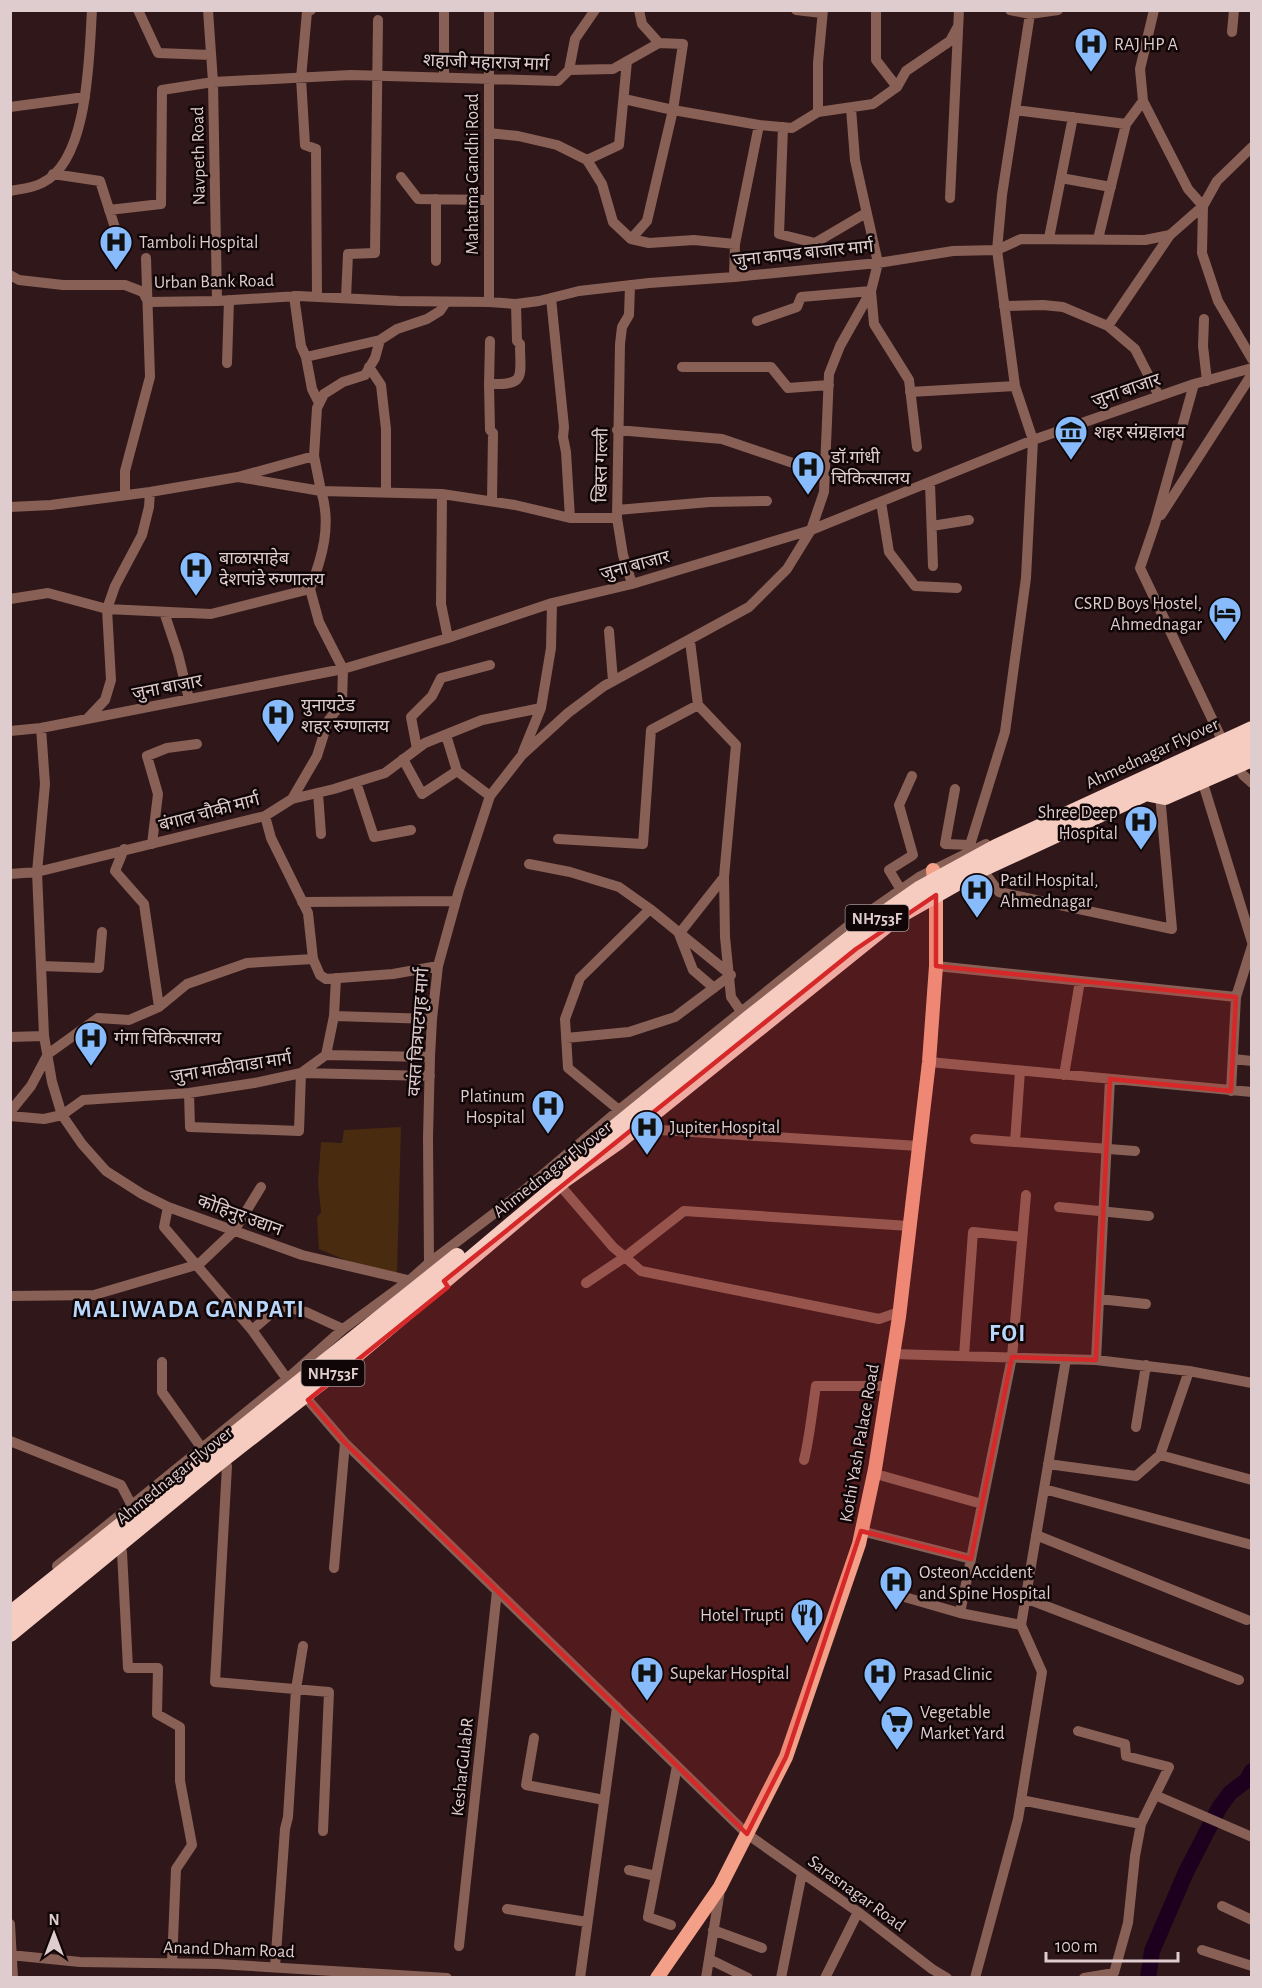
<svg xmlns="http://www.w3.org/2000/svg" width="1262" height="1988" viewBox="0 0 1262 1988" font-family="'Alegreya Sans','Noto Sans Devanagari',sans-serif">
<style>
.green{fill:#492b0f}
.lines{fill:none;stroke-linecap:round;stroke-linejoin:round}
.river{stroke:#1c001e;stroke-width:16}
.minor{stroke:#886055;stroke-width:10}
.major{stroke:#f4a089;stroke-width:14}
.highway-bridge{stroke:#f6ccc1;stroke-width:16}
.marked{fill:#d62828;fill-opacity:0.2;stroke:#d62828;stroke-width:4.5;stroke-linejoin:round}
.labels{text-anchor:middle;stroke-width:5;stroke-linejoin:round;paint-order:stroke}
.shield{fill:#110607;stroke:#a09192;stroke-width:1.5}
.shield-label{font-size:16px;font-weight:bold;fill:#deccce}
.poi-label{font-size:18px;fill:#deccce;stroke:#110607;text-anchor:start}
.street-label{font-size:18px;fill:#deccce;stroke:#110607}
.district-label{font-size:24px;font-weight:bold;letter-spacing:1.5px;fill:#b9d6fb;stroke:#110607}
</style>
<rect width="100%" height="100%" fill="#30171a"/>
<path class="green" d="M401 1127 397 1274 350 1262 319 1249 317 1218 321 1212 318 1182 321 1142 342 1143 344 1130Z"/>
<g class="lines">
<path class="river" d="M1148 1978 1152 1951 1186 1872 1219 1808 1230 1793 1247 1780 1252 1771"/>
<path class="minor" d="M138 10 158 53 211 55
M208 10 213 82 217 301
M311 10 307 12 301 78 305 145 316 149 317 297
M489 10V302
M639 10 642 24 659 43
M796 10 822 13
M876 10V60L897 87
M1010 10 1030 14 1058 10
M1154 10 1140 69 1143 101 1188 189 1203 206 1202 253 1218 301 1252 359
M1030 14 1002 195 997 250 1015 386 1033 440 1026 578 1005 732 970 845 984 872 999 892 1172 929 1160 795
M1232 32 1234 10
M569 70 575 39 595 10
M444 77V10
M624 99 673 110 647 221 631 239
M10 107 85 97
M1015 110 1126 124 1098 239
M818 112V63L823 10
M1126 124 1143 101
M783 127 779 234 815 243 866 213
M489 133 518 136 557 145 587 160 602 184 613 222 631 239 649 243 694 240 735 244
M587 160 619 145 627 61
M53 174 100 181 118 237
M401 177 418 199 489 200
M1061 178 1111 187
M10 191C20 189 33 188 42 183 89 161 89 55 92 10
M950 198 959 10
M109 210 161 204 162 90 213 82 351 75 558 81 569 70 613 69 659 43 683 44 673 110 759 125 792 128 818 112 873 104 897 87 906 71 950 41 957 28
M1049 238 1073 117
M436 261V199
M10 275 19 280 63 285H125L143 292 148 302 217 301 298 296 399 301 489 302 516 304 539 301 579 291 649 283 734 277 878 263 953 251 997 250 1021 239 1145 240 1170 235 1203 206 1217 181 1252 147
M734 277 735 244 759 125
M630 285 629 315 622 327 620 344 617 518 623 555 632 584
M294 296 301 346 306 357 312 389 319 403
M346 298 348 254 375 253 378 20
M551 298 564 427 563 437 566 452 570 518
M446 302 440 311 427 319 397 329 380 340 375 358 365 375 343 382 324 394 317 408 314 456 321 491 442 494 515 505 570 518H617
M1004 306 1043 305 1063 307 1108 326 1135 349 1159 396
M1204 319 1203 346 1207 381
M757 321 797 307 801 297 871 291 874 324 909 380 917 447
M1108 326 1170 235
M306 357 380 340
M227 363 229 300
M369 367 381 385 386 429V492
M682 367H771L788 388 829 385
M489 384 490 341
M1194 384 1155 524 1140 568 1225 746
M910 392 1015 386
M617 430 722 439 825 474
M930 483 933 566
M442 494 441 604 448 638
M125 495V471L150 377 146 258
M492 501 493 433 490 430 489 384C527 385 520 377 520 344L517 341 516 304
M881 502 889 552 915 586 957 588
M10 507 51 505 150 492 238 477 314 456
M617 510 710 502 767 501
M1161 515 1252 374
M932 526 969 520
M10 599 48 593 107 609 211 614 310 589C322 558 332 525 321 491L238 477
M164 612 178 654 189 699
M609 631 613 681
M698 705 736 745 724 877 725 937 731 997 742 1013
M87 719 105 700 111 680 107 609 115 586 142 535 149 507 150 492
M41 728 45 784 37 872 44 1036 52 1082 62 1115 82 1144 106 1171 142 1194 168 1207 302 1255 412 1281
M10 731 41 728 343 669 448 638 552 603 632 584 811 530 1033 440 1194 384 1252 368
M446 735 457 771 490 796
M417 749 411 717 432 696 441 678 490 665
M523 752 541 708 551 648 552 603
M403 759 422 794 457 771
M1235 762 1243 775 1252 783
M1201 777 1252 942
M356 782 374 837 411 830
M955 789 945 844 970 845
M318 793 321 834
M292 799 317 756 328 721 342 703 343 669 319 622 310 589
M265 816 271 838 308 913 313 959 320 975 326 979 393 974 438 966
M558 839 643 844 651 730 698 705 690 641
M152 844 158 794 147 756 167 748 197 744
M124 849 115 871 144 904 159 1007
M529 864 570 872 619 887 650 909 731 975 675 1017 629 1032 566 1038
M10 874 37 872 265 816 292 799 334 789 385 773 425 743 482 720 541 708
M901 890 889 870 913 855 899 805 912 776
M302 902 456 901
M41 966 99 968 102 932
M936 966 1236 997
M714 988 693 970 679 934 724 877
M334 1016 432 1019
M10 1037 44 1036
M326 1055 430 1057
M1233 1059 1252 1061
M929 1062 1252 1092
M1064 1075 1080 981
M1231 1091 1236 997 1252 946
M189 1093 190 1127 299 1131 301 1073 430 1076
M619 1110 568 1068 565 1019 580 978 650 909
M10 1112 31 1086 48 1054 98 1018 129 1020 159 1007 187 984 247 963 313 959
M10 1116 44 1119 62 1115 83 1100 189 1093 254 1083 301 1073 326 1055 334 1016 336 978
M644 1129 919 1146
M975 1139 1135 1151
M1015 1142 1020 1071
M564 1190 613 1247 625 1257 586 1283
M168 1207 164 1227 252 1330 287 1379
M1059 1207 1149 1216
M431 1265 429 1263 428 1137 430 1057 432 1019 438 966 459 890 490 796 522 755 568 713 604 686 749 607 787 569 811 530 824 492 829 374 840 346 871 291 878 263 855 160 851 108
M197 1266 234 1231 261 1187
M10 1296 94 1295 196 1265
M1099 1299 1146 1304
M899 1312 879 1319 641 1271 625 1257 684 1211 909 1226
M252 1330 280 1306 306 1312 343 1329
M893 1354 1096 1360 1189 1371 1252 1383
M964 1356 973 1232 1022 1237
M1096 1360 1110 1079
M162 1362V1392L201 1447
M308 1400 345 1443 747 1834 858 1912 932 1969 947 1978
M1136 1427 1146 1365
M10 1441 121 1485 131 1504
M1160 1455 1252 1480
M804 1460C810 1436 812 1411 816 1386H888
M1048 1464 1136 1476 1160 1455 1189 1371
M227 1466 215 1682 329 1692 323 1831
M883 1476 982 1504
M1044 1489 1252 1545
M861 1531 971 1559
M1036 1535 1247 1620
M122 1552 128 1668H158L157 1714 180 1727V1781L192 1845 176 1869 172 1963
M57 1566 287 1379 343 1329 411 1279 429 1263 521 1193 619 1110 847 927 919 877 986 844
M334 1568 345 1443
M901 1596 960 1613 1021 1625
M1025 1598 1239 1680
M960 1613 1012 1357 1026 1195
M1078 1731 1125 1744 1126 1756 1169 1767 1141 1824
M534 1738 526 1785 604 1800
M1155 1795 1252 1837
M1021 1800 1141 1824 1135 1856 1128 1923 1114 1973 1084 1978
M629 1870 656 1876
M1222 1906 1252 1920
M507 1909 587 1922
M10 1924 13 1978
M671 1925 648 1917 677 1766
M713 1930 762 1948
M459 1946 497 1591
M1202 1950 1252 1966
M10 1955 80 1962 218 1964 447 1978
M709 1959 748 1978
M275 1967 285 1829 288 1817 296 1689 303 1646
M580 1978 617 1707
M706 1978 720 1890
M781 1978 802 1873
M825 1978 858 1912
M975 1978 1018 1819 1042 1672 1021 1625 1066 1359"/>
<path class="major" d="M657 1978 720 1887 786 1757 859 1544 875 1469 899 1317 929 1062 936 966V901L933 870"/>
<path class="highway-bridge" d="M1150 794 1165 797 1252 759
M575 1160 749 1018 866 926 919 889 996 847 1252 729
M10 1614 457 1256
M10 1634 217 1464 360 1352 564 1180 618 1142 897 917 980 870 1252 744"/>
</g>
<path class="marked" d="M936 895V966L1236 997 1231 1091 1110 1079 1096 1360 1012 1357 971 1559 861 1531 786 1757 747 1834 345 1443 308 1400 448 1287 444 1281 856 949Z"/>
<defs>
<g id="hospital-pin" transform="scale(1.725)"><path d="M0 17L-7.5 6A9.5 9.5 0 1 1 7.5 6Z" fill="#87bbfb" stroke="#110607"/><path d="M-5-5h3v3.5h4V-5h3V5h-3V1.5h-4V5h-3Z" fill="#111"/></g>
<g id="museum-pin" transform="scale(1.725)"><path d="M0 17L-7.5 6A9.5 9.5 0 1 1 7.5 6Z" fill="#87bbfb" stroke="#110607"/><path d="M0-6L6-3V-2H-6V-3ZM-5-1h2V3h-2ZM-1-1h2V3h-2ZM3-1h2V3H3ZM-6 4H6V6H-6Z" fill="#111"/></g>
<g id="hotel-pin" transform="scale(1.725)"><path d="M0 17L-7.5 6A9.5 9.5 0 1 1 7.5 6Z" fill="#87bbfb" stroke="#110607"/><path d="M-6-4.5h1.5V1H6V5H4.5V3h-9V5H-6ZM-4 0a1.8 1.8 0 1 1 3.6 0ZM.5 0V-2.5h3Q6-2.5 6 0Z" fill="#111"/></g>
<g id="restaurant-pin" transform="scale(1.725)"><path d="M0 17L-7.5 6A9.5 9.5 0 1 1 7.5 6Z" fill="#87bbfb" stroke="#110607"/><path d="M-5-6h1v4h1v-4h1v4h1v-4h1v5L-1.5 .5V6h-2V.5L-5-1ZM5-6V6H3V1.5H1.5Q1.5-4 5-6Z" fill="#111"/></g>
<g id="supermarket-pin" transform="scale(1.725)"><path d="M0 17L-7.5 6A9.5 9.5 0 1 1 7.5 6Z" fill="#87bbfb" stroke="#110607"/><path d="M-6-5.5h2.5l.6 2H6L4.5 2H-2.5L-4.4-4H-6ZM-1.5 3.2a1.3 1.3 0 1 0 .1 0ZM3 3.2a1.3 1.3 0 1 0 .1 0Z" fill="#111"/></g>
</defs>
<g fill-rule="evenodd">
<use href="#hospital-pin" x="1091" y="44"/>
<use href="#hospital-pin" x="116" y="242"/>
<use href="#museum-pin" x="1071" y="432"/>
<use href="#hospital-pin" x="808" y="467"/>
<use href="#hospital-pin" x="196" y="568"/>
<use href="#hotel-pin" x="1225" y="613"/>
<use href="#hospital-pin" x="278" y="715"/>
<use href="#hospital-pin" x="1141" y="822"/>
<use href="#hospital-pin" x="977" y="890"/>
<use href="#hospital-pin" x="91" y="1038"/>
<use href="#hospital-pin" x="548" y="1106"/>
<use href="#hospital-pin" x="647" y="1127"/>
<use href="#hospital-pin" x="896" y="1582"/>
<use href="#restaurant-pin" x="807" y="1615"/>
<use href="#hospital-pin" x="647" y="1673"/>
<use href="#hospital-pin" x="880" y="1674"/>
<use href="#supermarket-pin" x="897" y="1722"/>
</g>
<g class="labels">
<g class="shield">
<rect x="845.5" y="905" width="63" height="26" rx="4.5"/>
<rect x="301.5" y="1360" width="63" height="26" rx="4.5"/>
</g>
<g class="shield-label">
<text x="877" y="924">NH753F</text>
<text x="333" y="1379">NH753F</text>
</g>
<g class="poi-label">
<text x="1114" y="50">RAJ HP A</text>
<text x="139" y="248">Tamboli Hospital</text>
<text x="1094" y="438">शहर संग्रहालय</text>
<text x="831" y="463">डॉ.गांधी<tspan x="831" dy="21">चिकित्सालय</tspan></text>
<text x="219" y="564">बाळासाहेब<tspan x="219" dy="21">देशपांडे रुग्णालय</tspan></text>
<text x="1202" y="609" text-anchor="end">CSRD Boys Hostel,<tspan x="1202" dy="21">Ahmednagar</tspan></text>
<text x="301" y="711">युनायटेड<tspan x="301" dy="21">शहर रुग्णालय</tspan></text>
<text x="1118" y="818" text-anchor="end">Shree Deep<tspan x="1118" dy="21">Hospital</tspan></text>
<text x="1000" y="886">Patil Hospital,<tspan x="1000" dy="21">Ahmednagar</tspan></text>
<text x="114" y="1044">गंगा चिकित्सालय</text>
<text x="525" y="1102" text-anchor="end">Platinum<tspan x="525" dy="21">Hospital</tspan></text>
<text x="670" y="1133">Jupiter Hospital</text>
<text x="919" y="1578">Osteon Accident<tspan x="919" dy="21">and Spine Hospital</tspan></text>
<text x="784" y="1621" text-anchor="end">Hotel Trupti</text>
<text x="670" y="1679">Supekar Hospital</text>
<text x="903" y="1680">Prasad Clinic</text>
<text x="920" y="1718">Vegetable<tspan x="920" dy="21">Market Yard</tspan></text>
</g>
<g class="street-label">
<text transform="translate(486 62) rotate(2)" y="6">शहाजी महाराज मार्ग</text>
<text transform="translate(198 156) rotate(-91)" y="6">Navpeth Road</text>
<text transform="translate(472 174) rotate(-90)" y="6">Mahatma Gandhi Road</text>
<text transform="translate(803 253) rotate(-6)" y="6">जुना कापड बाजार मार्ग</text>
<text transform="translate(214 281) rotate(-1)" y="6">Urban Bank Road</text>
<text transform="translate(1126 390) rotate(-19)" y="6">जुना बाजार</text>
<text transform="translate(601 465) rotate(-89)" y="6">खिस्त गल्ली</text>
<text transform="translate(635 565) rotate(-15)" y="6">जुना बाजार</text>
<text transform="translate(167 687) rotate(-11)" y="6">जुना बाजार</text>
<text transform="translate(1152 753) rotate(-25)" y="6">Ahmednagar Flyover</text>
<text transform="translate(209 812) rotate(-15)" y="6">बंगाल चौकी मार्ग</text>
<text transform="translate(418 1032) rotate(-86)" y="6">वसंत चित्रपटगृह मार्ग</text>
<text transform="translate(231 1067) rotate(-9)" y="6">जुना माळीवाडा मार्ग</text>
<text transform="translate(552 1169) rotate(-38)" y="6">Ahmednagar Flyover</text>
<text transform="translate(240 1215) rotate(20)" y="6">कोहिनुर उद्यान</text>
<text transform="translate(859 1443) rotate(-80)" y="6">Kothi Yash Palace Road</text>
<text transform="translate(174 1475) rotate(-39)" y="6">Ahmednagar Flyover</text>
<text transform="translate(462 1767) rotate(-84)" y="6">KesharGulabR</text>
<text transform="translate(857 1893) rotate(36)" y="6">Sarasnagar Road</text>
<text transform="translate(229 1949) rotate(2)" y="6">Anand Dham Road</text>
</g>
<g class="district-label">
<text x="189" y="1317">MALIWADA GANPATI</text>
<text x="1008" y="1341">FOI</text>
</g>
</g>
<rect width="1262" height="1988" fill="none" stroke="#deccce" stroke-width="24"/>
<g transform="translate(54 1934)" stroke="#110607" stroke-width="4.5" paint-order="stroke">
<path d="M0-4.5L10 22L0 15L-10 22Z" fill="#deccce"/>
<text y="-9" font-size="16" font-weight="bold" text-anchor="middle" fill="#deccce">N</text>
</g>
<path d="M1046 1952v9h132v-9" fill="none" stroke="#deccce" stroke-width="3"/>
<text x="1055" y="1952" font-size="18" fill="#deccce" stroke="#110607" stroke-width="4.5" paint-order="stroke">100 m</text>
</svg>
